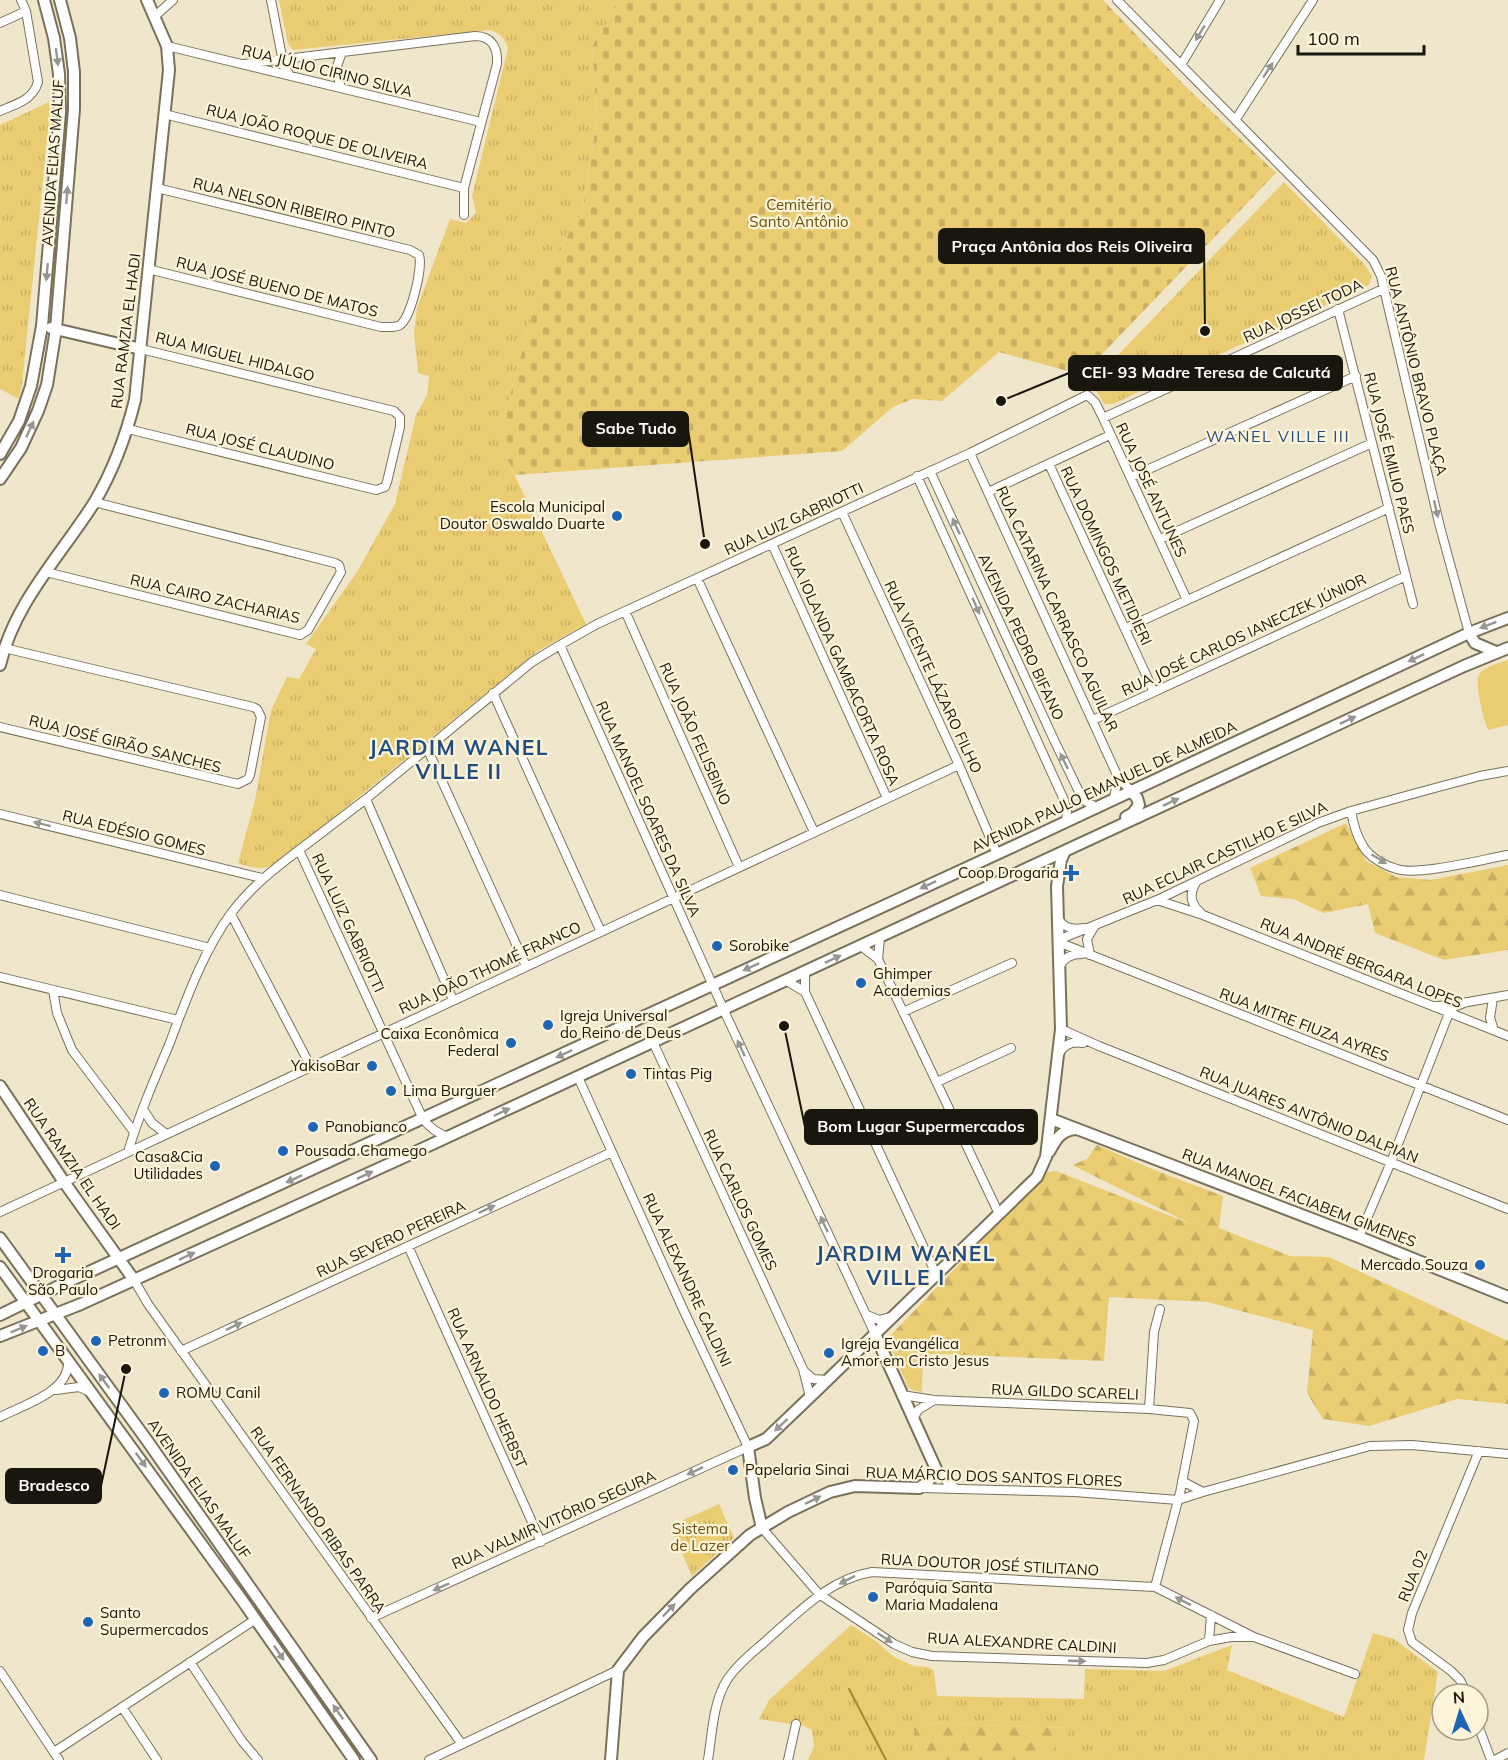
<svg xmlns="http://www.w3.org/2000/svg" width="1508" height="1760" viewBox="0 0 1508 1760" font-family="Mulish,sans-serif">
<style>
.grass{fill:#eacd73}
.forest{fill:url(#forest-firs)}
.cemetery{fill:url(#cemetery-stones)}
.park{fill:url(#park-tufts)}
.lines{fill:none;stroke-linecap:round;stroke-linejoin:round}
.stream{stroke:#a78a2b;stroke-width:2}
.street-casing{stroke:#79715a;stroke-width:10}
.secondary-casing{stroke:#79715a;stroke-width:14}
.street{stroke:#fff;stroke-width:8}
.secondary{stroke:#fff;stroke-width:10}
.oneway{fill:#989692}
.poi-dot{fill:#1e65b5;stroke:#fdf4da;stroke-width:2}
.labels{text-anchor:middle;stroke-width:4.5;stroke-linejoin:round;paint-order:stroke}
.street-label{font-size:15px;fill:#19160d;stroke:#fdf4da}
.park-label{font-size:15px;fill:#67530a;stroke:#fdf4da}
.poi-label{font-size:15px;fill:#19160d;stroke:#fdf4da;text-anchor:start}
.neighbourhood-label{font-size:16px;letter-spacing:1.5px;fill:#214d81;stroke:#fdf4da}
.district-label{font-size:21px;font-weight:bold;letter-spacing:1.5px;fill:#214d81;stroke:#fdf4da}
.leader{fill:none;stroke:#19160d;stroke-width:2}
.callout-dot{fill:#19160d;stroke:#fdf4da;stroke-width:2}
.callout{fill:#19160d;stroke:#19160d;stroke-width:2}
.callout-label{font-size:16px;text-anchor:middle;font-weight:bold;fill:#fff}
</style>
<defs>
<pattern id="forest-firs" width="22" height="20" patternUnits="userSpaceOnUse" patternTransform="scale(1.5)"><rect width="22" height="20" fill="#eacd73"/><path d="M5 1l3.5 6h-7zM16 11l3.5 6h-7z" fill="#c8af62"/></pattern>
<pattern id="cemetery-stones" width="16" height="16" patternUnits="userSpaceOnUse" patternTransform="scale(1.5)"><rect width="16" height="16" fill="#eacd73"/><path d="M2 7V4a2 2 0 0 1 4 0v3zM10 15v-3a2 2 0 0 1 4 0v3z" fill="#c8af62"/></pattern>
<pattern id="park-tufts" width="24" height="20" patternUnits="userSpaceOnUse" patternTransform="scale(1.5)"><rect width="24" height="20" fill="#eacd73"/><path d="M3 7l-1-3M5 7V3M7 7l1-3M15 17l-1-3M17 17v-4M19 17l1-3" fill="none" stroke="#c8af62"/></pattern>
</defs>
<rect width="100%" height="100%" fill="#efe6cc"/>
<path class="grass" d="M1508 660V725L1488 730C1484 719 1472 680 1481 672 1487 666 1500 663 1508 660Z
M893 1352 923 1354 922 1392 912 1390 908 1387Z"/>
<path class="forest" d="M1346 823 1366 861 1396 877 1430 880 1508 865V950L1444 960 1375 933 1368 904 1324 913 1293 899 1261 896 1250 868Z
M1097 1145 1147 1167 1223 1196 1219 1228 1290 1256 1329 1257 1508 1341V1404L1457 1399 1369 1426 1323 1419 1307 1393 1313 1330 1207 1302 1109 1297 1104 1361 893 1352 890 1343V1336L1042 1178 1046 1172 1056 1171 1191 1224 1072 1165 1087 1159Z
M919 1723 1073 1728 1061 1744 1033 1760H929C916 1752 913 1742 914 1727Z"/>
<path class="cemetery" d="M624 0H1103L1183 84 1276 173 1082 375 999 352 942 401 912 399 893 407 842 451 515 475 498 440 542 276 582 213 597 118 592 46 618 4Z"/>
<path class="park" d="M279 0H624L618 4 592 46 597 118 582 213 542 276 498 440 586 624 538 651 275 865C261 870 252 868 238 863L255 800 271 710 287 677 299 679 316 649 306 644 357 572 395 504 416 415 427 395 429 376 418 373 414 333 417 308 450 219 466 223 476 213 472 196 508 48C504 37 500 33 489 30L293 50 288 44Z
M49 102 50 111 22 384 19 399 0 389V125Z
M1284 182 1364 264 1372 276 1369 285 1113 404H1104L1095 389 1096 378Z
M719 1504 734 1538 692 1576 670 1526Z
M851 1625 876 1641 894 1657 914 1666 928 1667 934 1671 937 1696 1084 1699 1085 1669 1164 1671 1232 1645 1227 1670 1344 1717 1373 1633 1394 1639 1438 1672 1424 1760H1033L1061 1744 1072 1728 920 1723 914 1727C913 1742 916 1752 929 1760H808L814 1746 812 1730 804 1726 759 1719 769 1700Z"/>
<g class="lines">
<path class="stream" d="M849 1689 886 1760"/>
<g class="street-casing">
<path id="street" d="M271 0 284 67 289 74
M1117 0 1373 260 1381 276 1440 527 1469 633
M154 17 173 0
M0 23 26 11
M167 46 481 122
M244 64 475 36C492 36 498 48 497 64L464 188V215
M1181 65 1220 0
M341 88 336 69 342 52
M0 111C16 104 33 100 38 82L26 11 21 0
M164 114 464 188
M1236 119 1313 0
M148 269 381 327C387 327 395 328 400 325 411 318 423 267 419 255L410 250 157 188
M1338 309 1413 604
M1103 418 1383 289
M128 429 376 490 385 487 387 482 400 427V417L394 411 141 349
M970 453 1118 777
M1049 464 1154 692
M930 471 1055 742 1083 800 1096 807
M917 476 1064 800 1067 812 1066 821
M1131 477 1356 376
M988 492 1110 435
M842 512 959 765 997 854
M1160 539 1372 443
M772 544 887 798
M46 572 300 635 308 630 341 572 339 565 335 563 94 502
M697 578 814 832
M625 611 739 867
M1126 628 1389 508
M560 645 727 1017 875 1334
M493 693 601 932
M1093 720 1406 576
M0 727 238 784 248 779 250 775 261 717 257 709 253 707 4 648
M427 748 526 966
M1114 798 1118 777 1130 790
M366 799 453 1000
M1351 811C1353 823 1356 835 1363 846 1369 857 1385 866 1397 869 1418 876 1484 859 1508 855
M0 814 262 878
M1197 881C1189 893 1190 903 1200 912
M0 895 210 948
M1157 900 1203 915 1508 1036
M231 914 311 1067
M1058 918C1063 928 1074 930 1084 928
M1058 940 1157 900 1318 823 1351 811 1431 789 1480 776 1508 771
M1058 942 1508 1120
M861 946 878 959 880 938
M1090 955 1087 939 1094 927
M878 959 999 1214
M1060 966C1064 957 1072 954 1082 954
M0 977 178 1020
M787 981 805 992V973
M53 990 57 1013 72 1050 134 1132
M805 992 937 1276
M1493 998 1490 1018 1494 1030
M1436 1006 1451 1005 1508 995
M903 1012 1012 963
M1061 1029 1099 1046 1508 1209
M653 1042 803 1369 810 1397
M1059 1054C1064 1044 1072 1041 1083 1043
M937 1082 1011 1048
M143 1109 152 1123 166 1134
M449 1137C438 1134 430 1128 423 1119L299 850 366 799 532 662 560 645 597 624 970 453 1087 395 1095 402 1103 418 1187 600
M128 1152C139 1115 154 1080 169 1045 186 1000 203 951 232 912 251 887 274 869 299 850
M0 1212 959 765
M1359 1237 1391 1162 1449 1013 1454 1007 1464 1003
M408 1246 541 1542
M134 1280 148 1304 461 1743
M867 1315 879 1320 890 1317
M181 1351 612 1152
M804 1371 813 1379 827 1380
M56 1390 79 1387 90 1392
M902 1395 934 1400 1149 1409 1190 1413 1194 1421 1180 1493 1155 1587
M1149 1409 1154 1332 1160 1309
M0 1417C23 1405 70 1392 68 1361
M913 1419 918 1410 934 1400
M936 1469 947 1482 957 1489
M919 1488 1075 1492 1178 1500 1203 1492 1182 1481
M1203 1492 1370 1446 1412 1445 1508 1454
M762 1528 819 1594 894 1644 912 1652 932 1656 1147 1663 1164 1660 1209 1641 1231 1637H1251
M371 1618 748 1447 683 1309 578 1077
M1209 1641 1211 1615
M190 1662 242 1741 258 1760
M0 1671 59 1760
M1467 1694 1460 1680 1451 1671 1412 1642 1408 1630 1412 1613 1479 1451
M122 1707 157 1760
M1478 1725 1491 1760
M54 1752 256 1619
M429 1760 618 1670
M708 1760C712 1735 713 1702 727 1680 738 1663 755 1651 769 1638 800 1611 830 1579 872 1572L1155 1587 1254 1637 1355 1674
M788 1760 796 1724
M1495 1760 1508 1753"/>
</g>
<g class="secondary-casing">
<path id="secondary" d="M51 328 141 349
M0 454 19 421 31 386 42 326 60 112 59 74 54 38 44 0
M0 479 21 448 38 411 47 385 56 329 74 109V72L70 38 60 0
M1469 633 1475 643 1496 652
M0 665C14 603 61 555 94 503 113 471 126 436 135 400L169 70 167 46 147 0
M1126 817 1133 813 1139 805 1137 798 1130 790
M0 1086 64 1182 134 1280
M1051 1119 1359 1237 1508 1297
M1049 1152C1056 1139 1061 1130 1076 1129
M0 1238 146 1439 371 1760
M0 1267 242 1600 354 1760
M0 1315 65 1283 1025 841 1469 633 1508 618
M0 1336 81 1304 413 1153 1464 666 1508 648
M762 1528 755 1498 748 1447 766 1439 810 1397 1037 1177 1046 1157 1061 1029 1057 886 1061 860 1064 853
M611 1760 618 1670 643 1637 690 1589 750 1535 788 1512 830 1492 855 1486 919 1488 928 1482 936 1469 875 1334"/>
</g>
<use href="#street" class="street"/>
<use href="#secondary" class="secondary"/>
</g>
<defs><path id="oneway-solid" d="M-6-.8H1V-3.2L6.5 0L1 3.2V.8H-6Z" transform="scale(1.5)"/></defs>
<g class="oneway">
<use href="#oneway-solid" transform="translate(1200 33) rotate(121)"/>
<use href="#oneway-solid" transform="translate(57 57) rotate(83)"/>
<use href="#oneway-solid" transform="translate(1268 70) rotate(-57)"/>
<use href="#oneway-solid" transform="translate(67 195) rotate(-85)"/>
<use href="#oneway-solid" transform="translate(47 272) rotate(95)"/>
<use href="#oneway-solid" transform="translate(30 429) rotate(-65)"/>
<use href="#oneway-solid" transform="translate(1436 509) rotate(77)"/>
<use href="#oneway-solid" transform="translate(956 526) rotate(-115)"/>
<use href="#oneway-solid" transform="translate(976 606) rotate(66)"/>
<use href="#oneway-solid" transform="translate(1488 625) rotate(159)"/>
<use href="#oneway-solid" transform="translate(1416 658) rotate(155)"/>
<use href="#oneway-solid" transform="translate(1348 720) rotate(-25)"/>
<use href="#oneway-solid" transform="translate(1064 761) rotate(-116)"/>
<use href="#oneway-solid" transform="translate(1171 802) rotate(-25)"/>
<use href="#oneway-solid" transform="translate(42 824) rotate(-166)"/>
<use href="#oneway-solid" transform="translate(1379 859) rotate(32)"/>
<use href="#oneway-solid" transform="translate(928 885) rotate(155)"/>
<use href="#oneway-solid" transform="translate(833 959) rotate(-25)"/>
<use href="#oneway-solid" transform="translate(751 967) rotate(155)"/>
<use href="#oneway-solid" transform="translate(741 1048) rotate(-115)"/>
<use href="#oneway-solid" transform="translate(564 1054) rotate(155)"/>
<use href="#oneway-solid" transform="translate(502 1112) rotate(-25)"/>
<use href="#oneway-solid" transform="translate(365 1175) rotate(-25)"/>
<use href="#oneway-solid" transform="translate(294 1179) rotate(155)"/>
<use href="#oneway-solid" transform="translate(487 1209) rotate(-25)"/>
<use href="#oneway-solid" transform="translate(824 1224) rotate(-115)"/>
<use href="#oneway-solid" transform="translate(187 1256) rotate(-25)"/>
<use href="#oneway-solid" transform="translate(234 1326) rotate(-25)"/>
<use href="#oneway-solid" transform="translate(19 1329) rotate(-22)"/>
<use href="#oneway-solid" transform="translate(104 1381) rotate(-126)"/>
<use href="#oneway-solid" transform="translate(781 1425) rotate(137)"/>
<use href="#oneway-solid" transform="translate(141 1460) rotate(54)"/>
<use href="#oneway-solid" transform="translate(695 1471) rotate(155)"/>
<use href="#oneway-solid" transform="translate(813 1500) rotate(-26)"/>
<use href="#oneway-solid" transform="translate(847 1580) rotate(153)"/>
<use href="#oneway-solid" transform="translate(441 1587) rotate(156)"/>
<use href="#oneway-solid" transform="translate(1183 1601) rotate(-153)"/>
<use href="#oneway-solid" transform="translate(669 1610) rotate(-46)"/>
<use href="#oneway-solid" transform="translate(885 1638) rotate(33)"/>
<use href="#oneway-solid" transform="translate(279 1653) rotate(56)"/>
<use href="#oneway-solid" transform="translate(1077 1661) rotate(2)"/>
<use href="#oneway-solid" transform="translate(338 1712) rotate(-125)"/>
</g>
<g class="poi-dot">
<circle cx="617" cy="516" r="6"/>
<path d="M1068 864h6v6h6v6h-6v6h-6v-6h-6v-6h6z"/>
<circle cx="717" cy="946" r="6"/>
<circle cx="861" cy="983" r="6"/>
<circle cx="548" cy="1025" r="6"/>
<circle cx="511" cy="1043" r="6"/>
<circle cx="372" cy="1066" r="6"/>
<circle cx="631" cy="1074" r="6"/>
<circle cx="391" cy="1091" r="6"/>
<circle cx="313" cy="1127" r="6"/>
<circle cx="283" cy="1151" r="6"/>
<circle cx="215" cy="1166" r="6"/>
<path d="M60 1246h6v6h6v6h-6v6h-6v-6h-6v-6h6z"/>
<circle cx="1480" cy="1265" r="6"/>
<circle cx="96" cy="1341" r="6"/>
<circle cx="43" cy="1351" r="6"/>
<circle cx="829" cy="1353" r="6"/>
<circle cx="164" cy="1393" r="6"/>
<circle cx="733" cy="1470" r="6"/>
<circle cx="873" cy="1597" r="6"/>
<circle cx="88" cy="1622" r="6"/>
</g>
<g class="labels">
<g class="street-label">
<text transform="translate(327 71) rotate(14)" y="5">RUA JÚLIO CIRINO SILVA</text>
<text transform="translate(317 137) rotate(14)" y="5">RUA JOÃO ROQUE DE OLIVEIRA</text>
<text transform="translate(53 163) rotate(-86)" y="5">AVENIDA ELIAS MALUF</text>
<text transform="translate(294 208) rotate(14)" y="5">RUA NELSON RIBEIRO PINTO</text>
<text transform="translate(277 287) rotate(14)" y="5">RUA JOSÉ BUENO DE MATOS</text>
<text transform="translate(1303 311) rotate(-25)" y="5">RUA JOSSEI TODA</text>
<text transform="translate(126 331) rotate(-83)" y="5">RUA RAMZIA EL HADI</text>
<text transform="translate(235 357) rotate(14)" y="5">RUA MIGUEL HIDALGO</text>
<text transform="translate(1416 371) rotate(76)" y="5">RUA ANTÔNIO BRAVO PLAÇA</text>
<text transform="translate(260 447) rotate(14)" y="5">RUA JOSÉ CLAUDINO</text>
<text transform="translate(1389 453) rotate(76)" y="5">RUA JOSÉ EMILIO PAES</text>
<text transform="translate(1151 490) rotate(65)" y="5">RUA JOSÉ ANTUNES</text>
<text transform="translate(794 519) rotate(-25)" y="5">RUA LUIZ GABRIOTTI</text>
<text transform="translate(1106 556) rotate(65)" y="5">RUA DOMINGOS METIDIERI</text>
<text transform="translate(215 599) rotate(13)" y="5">RUA CAIRO ZACHARIAS</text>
<text transform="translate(1057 609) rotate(65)" y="5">RUA CATARINA CARRASCO AGUILAR</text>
<text transform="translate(1244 635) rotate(-25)" y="5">RUA JOSÉ CARLOS IANECZEK JÚNIOR</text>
<text transform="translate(1021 637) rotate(65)" y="5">AVENIDA PEDRO BIFANO</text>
<text transform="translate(842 666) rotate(66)" y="5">RUA IOLANDA GAMBACORTA ROSA</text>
<text transform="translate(933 677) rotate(65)" y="5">RUA VICENTE LÁZARO FILHO</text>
<text transform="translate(695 734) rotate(66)" y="5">RUA JOÃO FELISBINO</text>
<text transform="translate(125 744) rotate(14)" y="5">RUA JOSÉ GIRÃO SANCHES</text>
<text transform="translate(1104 787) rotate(-25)" y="5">AVENIDA PAULO EMANUEL DE ALMEIDA</text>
<text transform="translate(648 809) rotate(66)" y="5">RUA MANOEL SOARES DA SILVA</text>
<text transform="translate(134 833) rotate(14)" y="5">RUA EDÉSIO GOMES</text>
<text transform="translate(1225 853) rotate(-25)" y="5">RUA ECLAIR CASTILHO E SILVA</text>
<text transform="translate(348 923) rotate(65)" y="5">RUA LUIZ GABRIOTTI</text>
<text transform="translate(1361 963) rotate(22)" y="5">RUA ANDRÉ BERGARA LOPES</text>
<text transform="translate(490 968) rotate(-25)" y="5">RUA JOÃO THOMÉ FRANCO</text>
<text transform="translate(1304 1025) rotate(21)" y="5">RUA MITRE FIUZA AYRES</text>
<text transform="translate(1309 1115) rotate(22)" y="5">RUA JUARES ANTÔNIO DALPIAN</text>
<text transform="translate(72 1164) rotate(55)" y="5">RUA RAMZIA EL HADI</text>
<text transform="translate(1299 1198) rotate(21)" y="5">RUA MANOEL FACIABEM GIMENES</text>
<text transform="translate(740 1200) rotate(65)" y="5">RUA CARLOS GOMES</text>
<text transform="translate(391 1239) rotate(-25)" y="5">RUA SEVERO PEREIRA</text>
<text transform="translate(687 1280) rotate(65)" y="5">RUA ALEXANDRE CALDINI</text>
<text transform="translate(487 1388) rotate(66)" y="5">RUA ARNALDO HERBST</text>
<text transform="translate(1065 1392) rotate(2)" y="5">RUA GILDO SCARELI</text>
<text transform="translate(994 1477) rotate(2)" y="5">RUA MÁRCIO DOS SANTOS FLORES</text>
<text transform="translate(199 1489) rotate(55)" y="5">AVENIDA ELIAS MALUF</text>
<text transform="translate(318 1520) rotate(55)" y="5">RUA FERNANDO RIBAS PARRA</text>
<text transform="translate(554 1520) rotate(-24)" y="5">RUA VALMIR VITÓRIO SEGURA</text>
<text transform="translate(990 1565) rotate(3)" y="5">RUA DOUTOR JOSÉ STILITANO</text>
<text transform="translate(1413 1576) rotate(-68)" y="5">RUA 02</text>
<text transform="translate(1022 1643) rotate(3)" y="5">RUA ALEXANDRE CALDINI</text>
</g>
<g class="park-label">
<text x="799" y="210">Cemitério<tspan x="799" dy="17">Santo Antônio</tspan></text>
<text x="700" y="1534">Sistema<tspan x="700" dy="17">de Lazer</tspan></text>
</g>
<g class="poi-label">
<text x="605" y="512" text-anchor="end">Escola Municipal<tspan x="605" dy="17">Doutor Oswaldo Duarte</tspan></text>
<text x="1059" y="878" text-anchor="end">Coop Drogaria</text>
<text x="729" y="951">Sorobike</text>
<text x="873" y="979">Ghimper<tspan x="873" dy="17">Academias</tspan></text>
<text x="560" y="1021">Igreja Universal<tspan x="560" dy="17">do Reino de Deus</tspan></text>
<text x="499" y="1039" text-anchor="end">Caixa Econômica<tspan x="499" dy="17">Federal</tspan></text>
<text x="360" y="1071" text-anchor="end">YakisoBar</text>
<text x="643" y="1079">Tintas Pig</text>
<text x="403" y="1096">Lima Burguer</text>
<text x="325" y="1132">Panobianco</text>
<text x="295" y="1156">Pousada Chamego</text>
<text x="203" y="1162" text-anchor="end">Casa&amp;Cia<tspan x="203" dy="17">Utilidades</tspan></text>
<text x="1468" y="1270" text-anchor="end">Mercado Souza</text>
<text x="63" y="1278" text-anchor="middle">Drogaria<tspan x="63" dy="17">São Paulo</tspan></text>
<text x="108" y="1346">Petronm</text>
<text x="841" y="1349">Igreja Evangélica<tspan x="841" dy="17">Amor em Cristo Jesus</tspan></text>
<text x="55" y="1356">B</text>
<text x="176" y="1398">ROMU Canil</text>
<text x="745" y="1475">Papelaria Sinai</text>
<text x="885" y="1593">Paróquia Santa<tspan x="885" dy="17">Maria Madalena</tspan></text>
<text x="100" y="1618">Santo<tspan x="100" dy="17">Supermercados</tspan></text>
</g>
<g class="neighbourhood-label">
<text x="1278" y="442">WANEL VILLE III</text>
</g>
<g class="district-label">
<text x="459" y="755">JARDIM WANEL<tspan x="459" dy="24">VILLE II</tspan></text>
<text x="906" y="1261">JARDIM WANEL<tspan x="906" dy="24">VILLE I</tspan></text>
</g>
</g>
<path class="leader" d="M1205 331L1204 246M1001 401L1069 373M705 544L688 429M784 1026L805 1127M126 1369L101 1486"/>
<g class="callout-dot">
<circle cx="1205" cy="331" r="6"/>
<circle cx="1001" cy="401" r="6"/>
<circle cx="705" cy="544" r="6"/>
<circle cx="784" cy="1026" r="6"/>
<circle cx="126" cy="1369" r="6"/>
</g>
<g class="callout">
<rect x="939" y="229" width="265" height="34" rx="6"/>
<rect x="1069" y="356" width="273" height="34" rx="6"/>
<rect x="583" y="412" width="105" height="34" rx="6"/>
<rect x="805" y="1110" width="232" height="34" rx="6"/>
<rect x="6" y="1469" width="95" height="34" rx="6"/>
</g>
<g class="callout-label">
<text x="1072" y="252">Praça Antônia dos Reis Oliveira</text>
<text x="1206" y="378">CEI- 93 Madre Teresa de Calcutá</text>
<text x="636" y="434">Sabe Tudo</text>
<text x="921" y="1132">Bom Lugar Supermercados</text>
<text x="54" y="1491">Bradesco</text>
</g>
<g transform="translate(1460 1712) rotate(356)"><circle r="28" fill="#fdf4da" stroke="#a29b88" stroke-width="1.5"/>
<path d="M0-4.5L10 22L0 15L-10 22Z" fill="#1e65b5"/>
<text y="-9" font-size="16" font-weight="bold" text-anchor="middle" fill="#19160d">N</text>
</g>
<path d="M1298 45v9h126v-9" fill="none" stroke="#19160d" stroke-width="3"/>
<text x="1307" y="45" font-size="18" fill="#19160d" stroke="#fdf4da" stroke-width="4.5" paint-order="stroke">100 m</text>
</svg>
